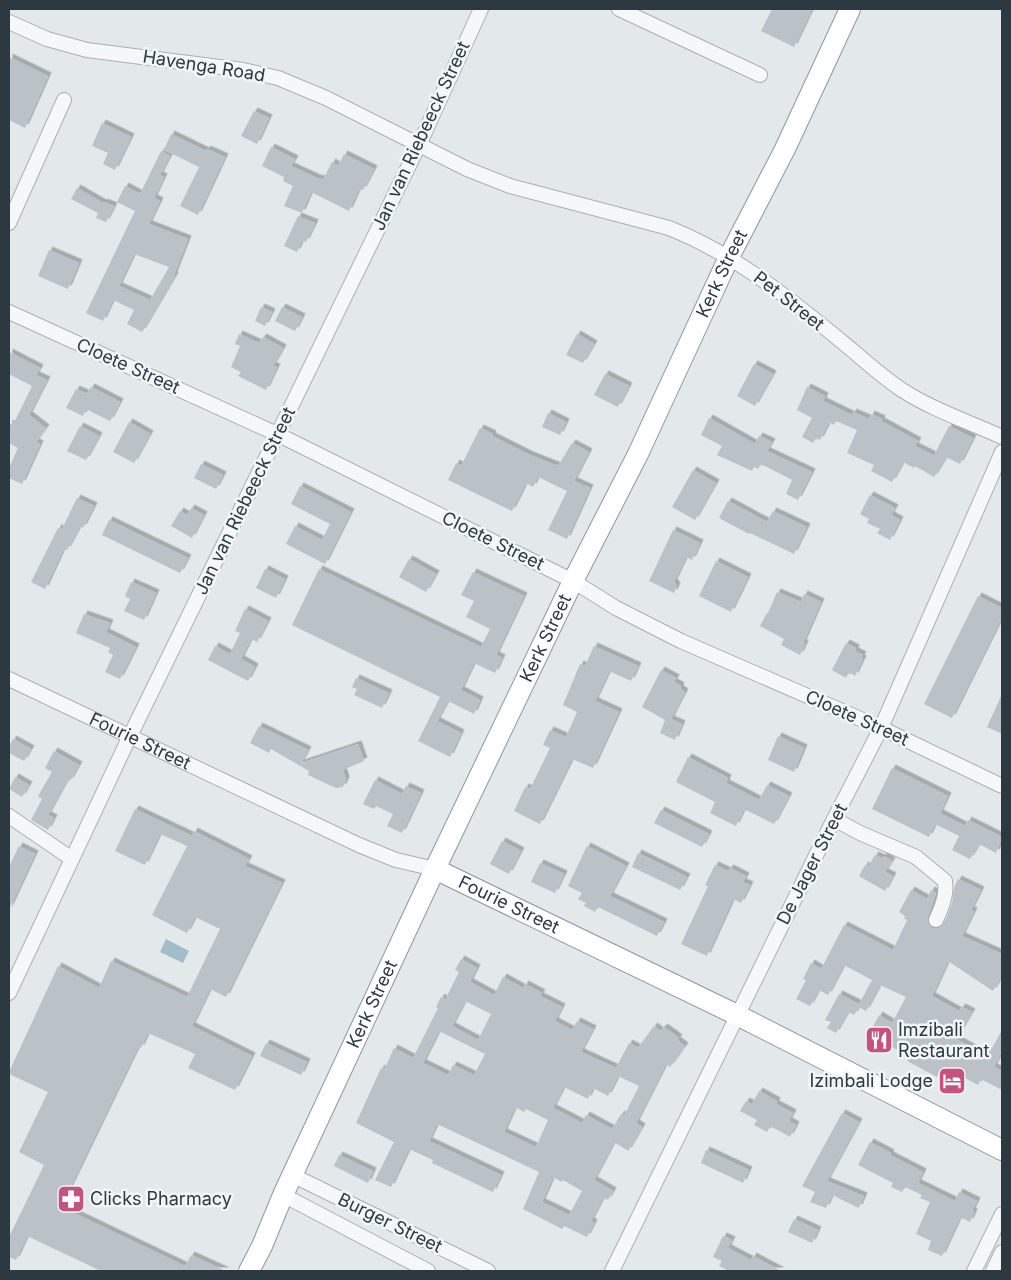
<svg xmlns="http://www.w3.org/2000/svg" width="1011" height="1280" viewBox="0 0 1011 1280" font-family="Inter,sans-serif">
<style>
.water{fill:#a1bdc8}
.building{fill:#bbc2c7;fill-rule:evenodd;filter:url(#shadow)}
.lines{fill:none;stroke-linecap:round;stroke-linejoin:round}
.minor-casing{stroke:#a8b0b4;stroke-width:16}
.highway-casing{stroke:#8b98a0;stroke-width:22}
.minor{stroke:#f6f7f9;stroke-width:14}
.highway{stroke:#fff;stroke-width:20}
.labels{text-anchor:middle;stroke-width:5;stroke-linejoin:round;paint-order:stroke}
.street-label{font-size:18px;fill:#2c3941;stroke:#f3f6f8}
.poi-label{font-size:18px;fill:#2c3941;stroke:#f3f6f8;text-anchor:start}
</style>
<defs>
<filter id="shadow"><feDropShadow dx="3.5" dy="-3.5" stdDeviation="0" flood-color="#0004"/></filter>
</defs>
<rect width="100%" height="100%" fill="#e3e8ea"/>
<path class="water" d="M166 939 189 951 183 963 160 952Z"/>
<path class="building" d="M772 9H812L794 47 761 31Z
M9 57 48 76 25 128 9 120Z
M254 111 269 118 257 144 241 136Z
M102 123 131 137 115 170 103 164 108 153 92 146Z
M171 134 206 151 207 149 225 157 198 215 180 206 199 167 164 150Z
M271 147 295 159 291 166 319 179 320 178 323 180 332 162 338 166 344 154 374 169 363 190 359 189 349 211 311 192 302 213 284 206 293 186 283 181 284 177 262 166Z
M161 151 170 156 160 175 164 177 154 198 160 201 149 224 188 239 174 275 175 276 142 332 127 324 134 310 113 300 103 321 86 313 135 211 117 202 125 186 140 194ZM134 254 169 267 150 300 119 286Z
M77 188 103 203 104 202 114 206 106 222 96 218 98 213 71 199Z
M298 216 315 223 306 242 302 240 297 252 284 246Z
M49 250 79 263 68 289 38 276Z
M261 307 272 312 265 326 255 321Z
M282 307 302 317 295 331 275 321Z
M239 334 259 343 263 337 283 348 273 366 277 367 266 390 238 376 241 372 231 367 240 346 235 344Z
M577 334 594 344 583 363 566 355Z
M9 352 40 368 36 375 47 380 29 415 46 428 36 442 40 444 22 484 9 478V468L18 448 9 443V423L13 425 32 386 9 374Z
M754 364 773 374 755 406 737 396Z
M605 374 629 386 618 407 594 395Z
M91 387 120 402 110 421 86 409 83 416 66 408 76 389 87 394Z
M807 387 825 396 823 401 852 415 853 412 869 419 871 414 882 419 881 421 918 441 915 446 933 455H934L949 426 973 438 960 464 946 457 934 477 915 466 914 468 903 462 892 482 871 471 874 465 847 453 857 430 836 421 834 425 829 422 820 440 816 438 813 443 802 437 812 418 797 410Z
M548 413 566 422 560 435 542 427Z
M709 418 755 444 759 436 772 442 767 451 812 472 798 500 786 494 792 480 761 464 758 469 754 467 752 471 717 455 722 446 701 435Z
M129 422 150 434 134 463 113 452Z
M80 426 99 436 86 460 67 451Z
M480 428 493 434 492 436 530 455 558 466 572 443 589 452 574 481 590 488 567 539 548 530 567 491 538 477 533 487 526 483 512 511 448 480 456 463 461 466Z
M201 464 223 475 216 489 194 478Z
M693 470 716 483 695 520 672 507Z
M300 486 351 512 325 564 286 544 295 526 322 540 330 524 291 504Z
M870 495 895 508 891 515 900 520 890 540 877 533 880 529 867 523 869 519 860 514Z
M77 498 94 506 83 528 80 526 67 550 64 548 45 589 31 582 58 528 62 529Z
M728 501 767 522 773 511 807 527 794 554 750 533 749 534 719 518Z
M191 508 204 515 192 538 171 526 180 511 187 515Z
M109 520 188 558 180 573 102 535Z
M673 530 700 543 692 560 686 557 674 582 677 586 674 593 649 581Z
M409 559 436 574 426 592 399 577Z
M716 561 748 577 731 612 699 596Z
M265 569 285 579 276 598 256 588Z
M319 569 481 647 490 629 466 617 474 601 461 595 473 572 524 596 496 655 502 658 495 673 474 663 461 690 480 700 474 714 448 701 437 721 461 733 450 757 418 741 440 697 292 625Z
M131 582 156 593 144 620 124 611 130 599 125 596Z
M777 592 801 602 804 594 821 602 803 643 805 644 800 655 781 645 784 639 760 626 767 613H768Z
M978 596 1002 608V617L952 718 924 704Z
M245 609 268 621 257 642 251 639 241 659 255 667 248 681 208 660 215 646 230 654 240 633 235 631Z
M84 614 110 623 106 632 136 647 120 679 105 672 113 655 108 652 110 648 76 633Z
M846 643 856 648 855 651 863 655 861 658 863 659 855 676 849 672 846 678 832 670Z
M594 646 638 666 631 681 609 671 595 701 619 712 593 768 572 759 540 824 514 811 525 787 530 789 550 748 543 745 550 730 566 737 577 712 563 705 580 664 585 666Z
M661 670 676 678 674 682 681 686 680 689 685 692 671 719 682 724 675 740 660 733 665 720 642 707Z
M356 678 389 693 382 708 354 695 357 689 352 687Z
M1002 694V734L987 727Z
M259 726 308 750 301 763 358 744 364 761 343 770 346 780 343 787 336 788 308 775 309 771 271 749 269 753 250 743Z
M778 736 804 748 794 772 768 760Z
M13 739 31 749 24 761 9 753V747Z
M54 751 79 765 70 781 67 780 48 815 54 818 48 830 31 820 42 799 38 796 52 772 45 768Z
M688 757 728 778 726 783 759 800 767 785 789 796 774 824 744 809 736 826 710 813 715 802 676 782Z
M892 768 948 796 940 813 965 826 968 820 1002 837 996 853 979 844 970 859 952 850 959 836 935 824 929 837 872 809Z
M15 777 29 785 22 797 9 789Z
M375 780 402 794 406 786 421 793 402 833 387 826 393 814 376 806 374 809 363 804Z
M135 809 192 836 194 831 249 859 245 866 282 883 226 997 210 989 192 1026 252 1056 235 1090 188 1068 195 1054 148 1033 141 1048 138 1047 67 1194 80 1201 74 1213 185 1266 191 1255 226 1271H101L27 1236 16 1260 9 1257V1237L44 1165 19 1152 48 1092 9 1074V1072L58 966 99 988 111 961 187 997 220 929 195 917 187 933 152 915 187 846 160 834 145 865 115 851Z
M661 810 709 834 702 847 654 823Z
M502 841 521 851 509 874 490 864Z
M19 846 35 854 9 910V867Z
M587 846 626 866 610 896 664 922 657 936 598 907 595 912 584 906 586 903 578 899 582 893 568 886Z
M638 853 687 877 680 890 632 867Z
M875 855 882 858 884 856 892 861 885 872 893 876 885 891 859 876 865 865 868 867Z
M540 863 564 874 555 893 531 882Z
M715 865 728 871 730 868 746 876 743 882 750 885 741 903 733 899 707 956 681 944 708 886 705 885Z
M958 879 981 890 971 910 974 911 962 936 1002 954V976L993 991 948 961 932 996 959 1011 962 1007 972 1012 956 1039 984 1054 986 1050 990 1052 1002 1030V1051L994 1067 1002 1071V1090L981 1079 978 1085 942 1066 937 1077 907 1061 910 1057 869 1034 879 1015 892 1023 906 997 880 985 866 1011 859 1007 854 1015 848 1012 836 1033 827 1028 831 1022 825 1020 839 994 859 1004 872 980 844 965 828 995 819 990 810 1006 796 999 806 980 803 979 811 963 821 969 844 925 893 950 907 920 904 918 905 916 899 912 911 890 927 899 931 890 936 893 927 920 932 928 937 929 941 927 946 919 952 903 954 888Z
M461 959 477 968 470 982 494 995 503 977 523 988 525 984 542 993 540 996 562 1007 555 1021 572 1030 577 1021 593 1029 581 1052 616 1068 629 1043 638 1048 654 1026 660 1031 664 1027 679 1038 677 1040 685 1046 670 1067 666 1064 636 1123 642 1127 628 1151 614 1142 594 1180 613 1191 608 1200 603 1198 591 1221 594 1223 587 1237 564 1226 562 1229 523 1209 539 1172 437 1124 429 1141 501 1175 493 1192 432 1163 433 1160 409 1149 391 1187 375 1180 394 1142 356 1123 381 1068 384 1070 394 1048 413 1058 438 1008 436 1007 441 997 445 1000 459 972 455 970ZM465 1001 491 1014 478 1040 452 1026ZM439 1031 485 1054 474 1075 453 1065 448 1075 423 1063ZM618 1076 639 1086 624 1116 621 1114 612 1129 586 1115 582 1123 553 1108 564 1087 588 1099 593 1088 608 1096ZM515 1107 524 1112 526 1109 548 1120 536 1147 504 1132ZM553 1177 562 1182 563 1180 582 1191 569 1215 542 1202Z
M266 1043 307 1062 301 1075 260 1056Z
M759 1091 777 1101 776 1104 793 1113 789 1121 796 1125 790 1137 770 1126 767 1132 754 1125 757 1120 740 1111 746 1101 752 1104Z
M842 1113 859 1122 827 1181 864 1196 859 1208 832 1195 826 1208 810 1202 815 1192 802 1186Z
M870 1142 891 1153 890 1155 923 1172 918 1183 955 1201 959 1192 977 1201 972 1211 974 1212 970 1222 960 1217 942 1256 928 1250 931 1241 916 1234 930 1202 920 1198 922 1195 905 1187 902 1192 891 1187 893 1183 858 1165Z
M706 1150 749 1170 743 1183 701 1163Z
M339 1155 373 1171 368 1183 334 1166Z
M794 1219 818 1230 812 1243 788 1232Z
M723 1236 732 1240 728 1248 751 1260 753 1256 781 1271H729L719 1266 722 1261 713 1257Z"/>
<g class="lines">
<g class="minor-casing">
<g id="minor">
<path d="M619 9 760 75"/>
<path d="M9 22 47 39 87 50 243 70 278 78 326 98 467 169 510 186 669 228C739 256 795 303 852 350 868 364 884 378 902 390 933 410 969 422 1002 437"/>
<path d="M9 223 64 100"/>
<path d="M9 312 277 434 573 581 616 608 681 641 881 728 1002 786"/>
<path id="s1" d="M9 679 359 845 396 860 435 869"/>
<path d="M9 816 72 859"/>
<path d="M834 819 860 833 916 857 945 881C947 895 942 907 936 920"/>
<path d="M9 993 129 738 419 145 481 9"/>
<path d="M292 1175 488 1271"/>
<path d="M283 1195 428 1271"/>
<path d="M612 1271 830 827 881 728 1002 452"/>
<path d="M974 1271 1002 1214"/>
<path d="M993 1271 1002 1252"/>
</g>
</g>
<g class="highway-casing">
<g id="highway">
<path id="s2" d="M435 869 737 1015 1002 1150"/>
<path id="s3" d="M249 1271 262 1246 283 1195 435 869 573 581 638 454 729 257 785 149 850 9"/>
</g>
</g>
<use href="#minor" class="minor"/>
<use href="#highway" class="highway"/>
</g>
<defs>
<g id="restaurant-square" transform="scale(1.4375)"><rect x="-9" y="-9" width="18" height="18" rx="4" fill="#c6527f" stroke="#f3f6f8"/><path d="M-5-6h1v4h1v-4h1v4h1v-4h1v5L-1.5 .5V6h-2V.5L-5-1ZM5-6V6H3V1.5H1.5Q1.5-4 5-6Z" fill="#fff"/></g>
<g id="hotel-square" transform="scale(1.4375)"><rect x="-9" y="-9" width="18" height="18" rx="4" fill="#c6527f" stroke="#f3f6f8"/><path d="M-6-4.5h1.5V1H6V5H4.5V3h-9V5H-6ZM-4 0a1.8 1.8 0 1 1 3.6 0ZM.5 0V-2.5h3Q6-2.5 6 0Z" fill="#fff"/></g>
<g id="pharmacy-square" transform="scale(1.4375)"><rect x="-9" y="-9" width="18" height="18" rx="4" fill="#c6527f" stroke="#f3f6f8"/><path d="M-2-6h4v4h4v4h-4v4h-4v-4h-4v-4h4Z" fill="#fff"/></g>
</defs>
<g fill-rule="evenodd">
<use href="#restaurant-square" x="879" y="1040"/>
<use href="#hotel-square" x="952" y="1081"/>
<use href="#pharmacy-square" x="71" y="1199"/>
</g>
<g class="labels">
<g class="street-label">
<text transform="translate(204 66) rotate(9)" y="6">Havenga Road</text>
<text transform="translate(421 136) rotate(-65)" y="6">Jan van Riebeeck Street</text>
<text dy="6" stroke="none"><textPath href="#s3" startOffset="1104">Kerk Street</textPath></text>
<text transform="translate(789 301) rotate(38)" y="6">Pet Street</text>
<text transform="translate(128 366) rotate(24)" y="6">Cloete Street</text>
<text transform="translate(245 501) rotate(-64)" y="6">Jan van Riebeeck Street</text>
<text transform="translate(493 541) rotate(26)" y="6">Cloete Street</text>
<text dy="6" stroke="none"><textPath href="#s3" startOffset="699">Kerk Street</textPath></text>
<text transform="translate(857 718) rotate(24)" y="6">Cloete Street</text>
<text dy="6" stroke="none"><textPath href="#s1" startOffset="145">Fourie Street</textPath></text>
<text transform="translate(812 864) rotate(-63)" y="6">De Jager Street</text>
<text dy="6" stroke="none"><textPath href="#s2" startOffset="82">Fourie Street</textPath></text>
<text dy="6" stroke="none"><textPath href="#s3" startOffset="294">Kerk Street</textPath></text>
<text transform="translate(390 1223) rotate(26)" y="6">Burger Street</text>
</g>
<g class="poi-label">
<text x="898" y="1036">Imzibali<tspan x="898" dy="21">Restaurant</tspan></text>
<text x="933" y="1087" text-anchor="end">Izimbali Lodge</text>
<text x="90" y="1205">Clicks Pharmacy</text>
</g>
</g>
<rect width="1011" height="1280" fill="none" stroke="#2c3941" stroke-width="20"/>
</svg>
